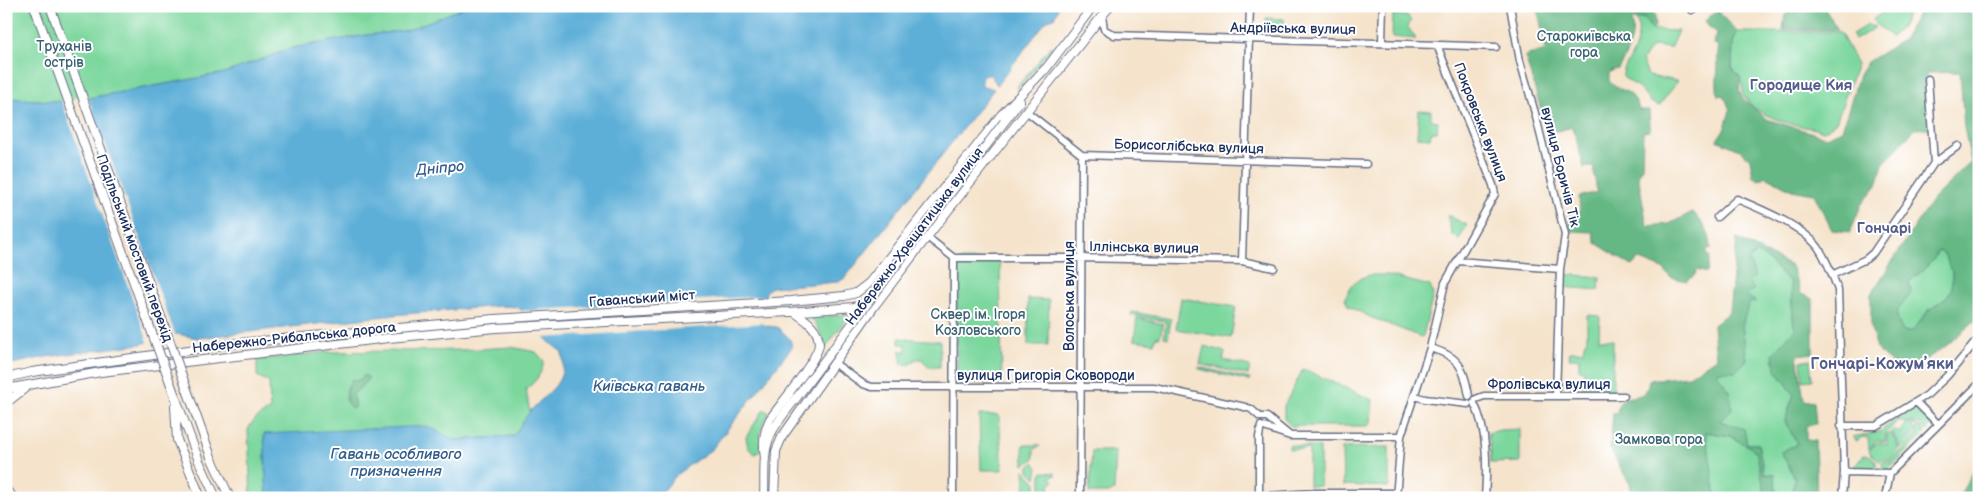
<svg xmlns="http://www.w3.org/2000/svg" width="1985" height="504" viewBox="0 0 1985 504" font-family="'Balsamiq Sans',sans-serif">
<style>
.green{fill:#7cd79d;stroke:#4c837e}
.forest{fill:#65b884;stroke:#407471;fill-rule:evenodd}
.water{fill:#5dafd8;stroke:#3c6f9b}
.pier{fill:#f5e3cb}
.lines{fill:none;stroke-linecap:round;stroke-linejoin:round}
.minor-casing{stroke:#676e84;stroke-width:9}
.major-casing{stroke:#676e84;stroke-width:10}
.minor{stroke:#fff;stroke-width:6}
.major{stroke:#fff;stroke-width:8}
.tram{stroke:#1b2f5e;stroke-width:1}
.major-bridge-casing{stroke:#676e84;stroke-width:10;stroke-linecap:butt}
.major-bridge{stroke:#fff;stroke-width:8}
.labels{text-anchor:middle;stroke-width:4;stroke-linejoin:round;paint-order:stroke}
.street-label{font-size:14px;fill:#1b2f5e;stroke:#fff}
.park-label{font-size:14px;fill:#386171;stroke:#fff}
.neighbourhood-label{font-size:15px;font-weight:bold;fill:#555d8b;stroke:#fff}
.water-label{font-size:15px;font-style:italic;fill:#325c89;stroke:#fff}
.quarter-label{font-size:16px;font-weight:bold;fill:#555d8b;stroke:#fff}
</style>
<rect width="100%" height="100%" fill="#fff"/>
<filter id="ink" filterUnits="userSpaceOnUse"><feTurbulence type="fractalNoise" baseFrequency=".02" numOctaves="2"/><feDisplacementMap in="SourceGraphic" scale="10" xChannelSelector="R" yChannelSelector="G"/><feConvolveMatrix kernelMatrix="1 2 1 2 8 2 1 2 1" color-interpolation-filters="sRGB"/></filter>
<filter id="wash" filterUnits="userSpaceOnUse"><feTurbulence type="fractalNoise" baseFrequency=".0096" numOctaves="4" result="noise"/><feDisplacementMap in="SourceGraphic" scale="20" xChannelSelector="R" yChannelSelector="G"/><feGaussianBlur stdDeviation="1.12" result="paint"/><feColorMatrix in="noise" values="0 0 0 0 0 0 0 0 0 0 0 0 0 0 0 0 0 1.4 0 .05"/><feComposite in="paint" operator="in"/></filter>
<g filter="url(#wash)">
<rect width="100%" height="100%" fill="#f5e3cb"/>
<path class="green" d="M6 6H468L408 30 366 35 292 48 225 73 198 78 67 102 6 98Z
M1892 6H1913L1900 29 1891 37 1872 20Z
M1393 15 1407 16 1411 21 1407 26 1416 39 1392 37Z
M1266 18 1284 19 1283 29 1266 28Z
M1644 18 1652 30 1678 31 1670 48 1653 46 1642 60 1648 76 1678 81 1659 106 1650 102 1639 88 1623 77C1622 68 1629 63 1632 55 1637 44 1641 31 1636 19Z
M1867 25 1876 27 1855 40 1852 34Z
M1737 32H1840L1857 64 1836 122 1824 131C1799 125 1762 121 1746 99 1740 92 1744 84 1740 77 1738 74 1734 71 1732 68L1733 43Z
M1051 46 1053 47 1018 89 1016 88Z
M1419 110 1431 111V120L1438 121 1437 132H1431L1430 138 1417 137Z
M1447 215 1467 225 1459 240 1452 234Z
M1939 251 1943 252 1952 271V289L1946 298 1928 311 1913 331 1907 332 1902 330C1897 321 1894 310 1902 303 1905 300 1909 298 1910 293 1912 289 1909 286 1909 282 1921 272 1930 265 1939 251Z
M1757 253C1770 258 1778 274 1790 281 1793 297 1791 313 1795 329L1775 369 1794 394 1785 421 1797 444 1781 452 1795 478 1791 495 1794 498H1777L1774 475 1764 474 1758 444H1747L1744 429 1719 421 1718 371 1747 360 1742 326 1749 302 1747 296 1748 281 1754 277 1749 259Z
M960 260H1000L1002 384 957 383 956 263Z
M1562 274 1600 277 1599 290 1561 287Z
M1369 275H1387L1430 286 1433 295 1423 336 1421 337 1370 317 1348 306 1345 298C1350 286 1356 279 1369 275Z
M1181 298 1236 307 1231 338 1176 329Z
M1028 299 1049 300 1048 345H1028Z
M1132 312 1171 319 1168 338 1164 337 1166 322 1131 315Z
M850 314 822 353C825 338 820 328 810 318Z
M1587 315 1600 316 1599 339 1613 340V393L1583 391 1584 370 1579 369V358H1569L1570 351H1583L1587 339Z
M1137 318 1163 324 1160 337H1156L1154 343 1134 340Z
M899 338 940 341V367H928L922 359H916L910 364 902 365 900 351H906V344H899Z
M1204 346 1225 352 1223 360 1250 366 1248 375 1200 364Z
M511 347 536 352 544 361C542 373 536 382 526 389L530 412 514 436 455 440 446 436 264 434 267 498H251L248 430C252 420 260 415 270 410L269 382 257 376V360L327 352 461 350Z
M1810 360 1812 380 1803 381 1801 361Z
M1199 367 1250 379 1249 381 1199 369Z
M1303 369 1373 400 1371 422 1368 426H1291L1284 419V406Z
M1914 407 1930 422V427L1926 431 1920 423 1914 426 1912 421 1904 423 1898 420 1886 434 1885 442 1878 440 1869 449 1868 438 1862 437 1857 441 1852 437 1879 432Z
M764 409 769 413 761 430 760 451 755 454 748 448 746 437Z
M979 415H999L1003 470H981Z
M1911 423 1915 433 1900 449 1892 432 1894 430 1900 433 1905 424Z
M1920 426 1925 433 1890 469H1884L1882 464 1885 460 1890 463 1917 434 1915 428Z
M1520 429V462L1490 463 1491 453 1488 433 1500 430Z
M1705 432 1730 436 1757 451 1766 498H1716Z
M1891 433 1899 450 1890 461 1885 458 1881 462 1870 453 1869 450 1878 442 1887 445V435Z
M1023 445H1040L1034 450V459L1024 465Z
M1289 445 1320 448V486H1309V449H1289Z
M1389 447V487L1343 485 1342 448Z
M1092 451H1116L1114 490 1109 493H1089Z
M1864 455H1869L1876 461V467L1878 468H1883V470L1852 469Z
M1034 462 1038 468 1036 478 1029 471V467Z
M1024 469 1036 483V491H1025Z
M1043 472 1055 473V476H1051V479L1054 480 1050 485 1049 491H1041V475Z"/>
<path class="forest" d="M1537 6H1649L1655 15V26L1652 30 1644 18 1631 20C1636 38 1627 54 1618 69L1613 70 1609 74V81C1621 94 1633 87 1639 110H1649L1650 131 1643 132 1642 167 1638 175 1647 226 1669 224 1693 212C1703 224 1711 233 1711 249H1707V256L1710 257 1707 273 1697 270 1694 276 1686 281 1670 277 1663 269 1638 259 1632 266 1596 243 1593 232 1570 231 1568 216 1580 212 1579 197 1597 192 1593 166 1584 168 1573 127 1548 133 1525 56 1546 50Z
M1722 6H1730L1719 13 1737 32 1733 43 1732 68 1741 78 1739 89 1743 99 1766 119 1826 137 1842 130 1859 75 1867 62 1903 40 1919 12 1927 6H1958L1967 10 1979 24V317L1946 346 1913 368 1899 369 1882 355 1877 348 1871 328V294L1933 199 1971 162 1964 127 1960 72 1927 73 1930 128 1915 129 1883 164 1877 185 1861 205 1850 232 1832 230 1814 194 1792 190 1765 176 1759 180 1753 176 1750 159 1740 150 1717 140 1725 128 1730 110 1724 95 1718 96C1716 83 1717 79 1718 67 1718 59 1717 54 1719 46L1714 44 1716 32 1708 26 1705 21ZM1939 251 1943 252 1952 271V289L1946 298 1928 311 1913 331 1907 332 1902 330C1891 308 1901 308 1911 293L1909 282C1921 272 1930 265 1939 251Z
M1792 6H1823L1838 30H1783L1785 15 1790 12Z
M1737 239 1791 266 1801 294 1813 299V353L1797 355 1804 400 1814 402 1816 424 1806 426V440L1815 441 1817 498H1794L1791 495 1795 478 1781 452 1797 444 1785 421 1794 394 1775 369 1773 354 1795 329C1791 313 1793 298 1790 281 1779 274 1770 258 1757 253L1749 259 1755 277 1748 282 1754 289 1747 296 1755 301 1754 303 1749 302 1742 326 1747 360 1736 371H1718V375L1730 391 1732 409 1720 421 1744 429 1747 444H1758L1764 474 1774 475 1777 498H1766L1756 451 1730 436 1706 432 1716 498H1631L1630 484 1610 449 1613 413H1617C1620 384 1645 410 1649 380L1689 376 1716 358 1713 325 1729 312Z
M365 375 369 378 353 395 355 407 351 408 346 401 347 388 352 379 357 381Z
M1979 462V498H1958Z"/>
<path class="water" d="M468 6H1059L1054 18 1047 20 997 85 991 75C986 74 982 77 981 82L983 86 994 89 845 278 838 282 772 287 767 290 760 310V320L765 326 777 327 790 339 792 347 712 449 677 474 658 498H267L264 434 427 426 455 440 514 436C519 428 525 418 531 410 549 391 568 383 562 352L550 343 518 307 499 306 393 315 198 338 177 334 141 344 46 357 6 365V98L67 102 198 78 225 73 292 48 366 35 408 30Z"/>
<path class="pier" d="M88 97 176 337 149 345 61 99Z
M767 296 762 317 765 323 543 338 520 311Z"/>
</g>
<g filter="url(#ink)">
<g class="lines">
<g class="minor-casing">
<path id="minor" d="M1510 6 1520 61 1535 113 1565 235 1560 269 1556 396
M1690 6 1692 10 1699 6
M1102 16 1104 29 1114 35C1242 40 1369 42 1496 47
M1382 42 1383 6
M1026 111 1082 155 1366 164
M1934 163 1958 146
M1717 217 1737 199C1761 209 1802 226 1818 247 1827 260 1833 276 1838 290L1844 472 1842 498
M927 237 954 258
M954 258H1073L1242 261 1274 268
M1242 261 1250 6
M1458 261 1560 269
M1832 275 1866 259 1873 253 1934 163 1928 79
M1430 348C1459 356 1464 367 1469 396
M834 363 863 384 872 387H1154L1245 407 1251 409 1260 417
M1414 396 1425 399 1468 404
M1476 399 1484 396H1624
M1916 402 1938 424
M1474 403C1488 431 1487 468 1485 498
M1260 417H1267L1289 435
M1261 426 1290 436H1401
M1841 426H1876L1927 395 1947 376 1979 338
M1844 472 1890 473
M953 498 954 258
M1080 498 1082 155
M1259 498V437L1261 426
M1263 498 1266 496 1314 493H1395
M1396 498 1401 436 1430 348 1445 283 1495 194 1493 185 1437 45
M1885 498 1890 473 1979 384"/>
</g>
<g class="major-casing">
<path id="major" d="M34 6 156 344
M50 6 170 342
M1045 70 1093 6
M1004 122 1020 101
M6 378 32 372 239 343 494 319 791 301 844 296 856 293 869 283 1001 115 1046 68
M6 389 101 372 389 338 496 328 790 312 854 307 868 302 885 292
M175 396 199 461 216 498
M6 403 29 385
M175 406 177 440 201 498
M765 459C763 444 763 433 770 419 780 405 819 358 819 344 819 328 806 320 794 312
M6 490 14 498
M764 498C765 477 762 455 770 436 776 422 788 409 797 397
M774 498 776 451 782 437 875 305 927 237 1110 6"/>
</g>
<use href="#minor" class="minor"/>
<use href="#major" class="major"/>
<path class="tram" d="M1271 498 1313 495H1380L1389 498"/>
<g class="major-bridge-casing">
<path id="major-bridge" d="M170 342 211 457 230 498
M156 344 175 396
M797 397 1004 122"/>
</g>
<use href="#major-bridge" class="major-bridge"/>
</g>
</g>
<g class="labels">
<g class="street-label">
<text transform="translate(1293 28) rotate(1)" y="5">Андріївська вулиця</text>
<text transform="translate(1481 122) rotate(69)" y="5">Покровська вулиця</text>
<text transform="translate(1189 146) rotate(2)" y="5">Борисоглібська вулиця</text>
<text transform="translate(1561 167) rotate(76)" y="5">вулиця Боричів Тік</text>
<text transform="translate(914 236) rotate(-53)" y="5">Набережно-Хрещатицька вулиця</text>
<text transform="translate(1144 247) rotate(1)" y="5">Іллінська вулиця</text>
<text transform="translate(135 248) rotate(70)" y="5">Подільський мостовий перехід</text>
<text transform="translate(1069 296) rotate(-90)" y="5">Волоська вулиця</text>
<text transform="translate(642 298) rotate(-4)" y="5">Гаванський міст</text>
<text transform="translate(294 337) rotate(-6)" y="5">Набережно-Рибальська дорога</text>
<text x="1046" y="380">вулиця Григорія Сковороди</text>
<text x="1549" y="389">Фролівська вулиця</text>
</g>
<g class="park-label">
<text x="1584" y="41">Старокиївська<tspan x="1584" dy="16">гора</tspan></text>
<text x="64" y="51">Труханів<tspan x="64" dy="16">острів</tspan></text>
<text x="978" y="319">Сквер ім. Ігоря<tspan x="978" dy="16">Козловського</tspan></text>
<text x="1659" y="444">Замкова гора</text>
</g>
<g class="neighbourhood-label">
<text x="1801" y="90">Городище Кия</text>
<text x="1884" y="233">Гончарі</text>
</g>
<g class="water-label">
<text transform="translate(440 168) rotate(-5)" y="5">Дніпро</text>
<text x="649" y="391">Київська гавань</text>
<text x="396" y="459">Гавань особливого<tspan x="396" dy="17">призначення</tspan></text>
</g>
<g class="quarter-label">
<text x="1882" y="369">Гончарі-Кожумʼяки</text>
</g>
</g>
<rect width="1985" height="504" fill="none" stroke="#fff" stroke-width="25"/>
</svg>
